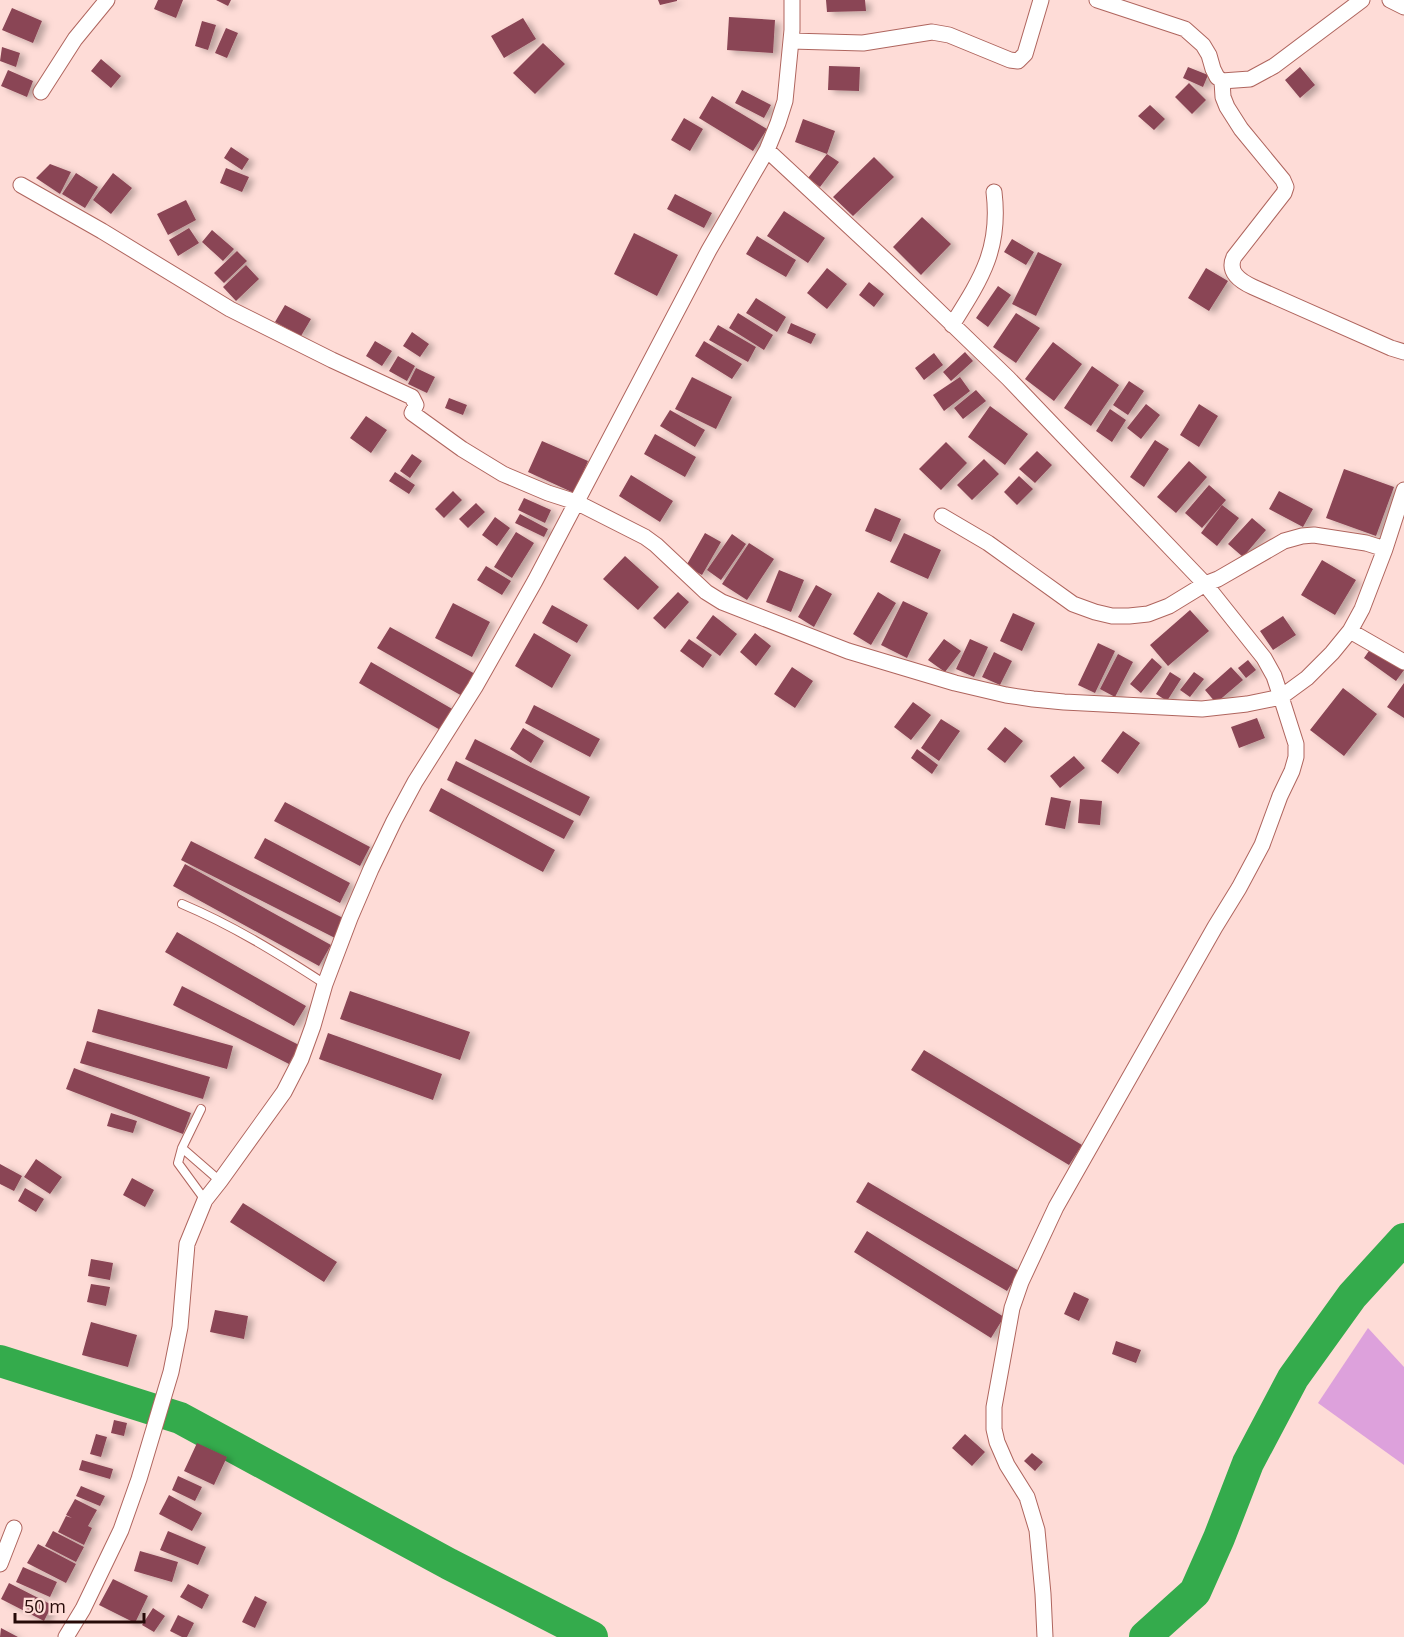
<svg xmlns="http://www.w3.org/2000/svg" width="1404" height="1637" viewBox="0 0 1404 1637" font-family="'Open Sans',sans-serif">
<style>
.green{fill:#dda1dc}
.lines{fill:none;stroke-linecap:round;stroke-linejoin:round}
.river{stroke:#34ab4c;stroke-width:32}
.building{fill:#8a4454;filter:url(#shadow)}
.service-casing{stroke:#af655e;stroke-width:10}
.minor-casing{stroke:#af655e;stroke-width:17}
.service{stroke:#fff;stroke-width:8}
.minor{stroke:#fff;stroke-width:15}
</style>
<defs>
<filter id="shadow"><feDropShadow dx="5.5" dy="3" stdDeviation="3" flood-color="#0004"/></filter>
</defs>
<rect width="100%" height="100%" fill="#fedcd7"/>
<path class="green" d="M1368 1328 1404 1367V1465L1318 1403Z"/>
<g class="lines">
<path class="river" d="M0 1361 180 1418 449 1564 592 1637
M1145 1637 1195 1592 1219 1538 1248 1463 1293 1378 1352 1296 1404 1239"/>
</g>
<path class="building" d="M158 0H183L176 18 154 9Z
M216 0H231L228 6Z
M658 0H677V1L660 5Z
M826 0H865L866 11 827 12Z
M12 8 42 21 33 43 2 30Z
M729 17 775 20 773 53 727 50Z
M523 18 536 39 504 58 491 36Z
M202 21 216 25 208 50 195 46Z
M226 28 238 33 227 58 215 53Z
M543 43 565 64 535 94 513 73Z
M2 47 20 53 16 67 0 61Z
M101 59 121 76 111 88 91 71Z
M829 66 860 67 859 91 828 90Z
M1188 67 1208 75 1203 87 1183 78Z
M1300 67 1315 85 1300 98 1285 80Z
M8 70 33 81 27 97 1 86Z
M1189 83 1206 100 1192 114 1175 97Z
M742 90 771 105 764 118 735 103Z
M712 96 767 129 753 151 699 118Z
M1150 105 1165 119 1154 130 1138 116Z
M684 118 703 129 690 151 671 140Z
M803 119 835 131 827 154 795 142Z
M231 147 249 159 242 170 224 158Z
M827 154 839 162 820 187 808 178Z
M874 157 894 177 853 216 833 197Z
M50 164 71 172 60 194 36 178Z
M226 168 249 177 242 192 220 183Z
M76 173 98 187 85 208 62 194Z
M113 173 132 188 111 214 93 200Z
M675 194 712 213 704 228 667 209Z
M186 200 196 220 168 235 157 214Z
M784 211 825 238 808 263 767 236Z
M922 217 951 244 921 275 893 247Z
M189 228 199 243 178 256 169 240Z
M212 230 234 249 223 261 202 242Z
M634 233 678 255 657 296 614 274Z
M757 236 796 260 786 277 746 254Z
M1012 239 1034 252 1026 265 1004 252Z
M237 251 247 261 224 283 214 273Z
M1038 252 1062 264 1036 316 1012 304Z
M246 265 259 279 236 301 223 287Z
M827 268 847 284 827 309 807 293Z
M1206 268 1228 281 1209 311 1188 298Z
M869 282 884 294 874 307 859 295Z
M998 286 1011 295 988 327 976 318Z
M756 298 786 317 777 332 746 313Z
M285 305 311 319 301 336 275 322Z
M738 313 773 335 764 350 729 328Z
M1016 313 1040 328 1016 363 993 347Z
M791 323 816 334 811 344 787 333Z
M718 325 756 347 748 362 709 340Z
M412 332 429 344 420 357 403 346Z
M375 341 392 351 382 366 366 356Z
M704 341 742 364 732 379 695 356Z
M1053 342 1082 364 1054 401 1025 379Z
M965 352 973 361 951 381 943 372Z
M934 353 943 365 924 380 915 368Z
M398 356 415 366 407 381 389 371Z
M1092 366 1119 385 1091 426 1064 408Z
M416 368 435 377 427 393 408 384Z
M692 377 732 397 716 429 675 409Z
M960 377 970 391 944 411 933 395Z
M1129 381 1144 391 1128 415 1113 405Z
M976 390 986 401 963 419 954 408Z
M449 398 467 405 463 415 445 408Z
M1146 404 1160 415 1141 439 1127 428Z
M1199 404 1218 416 1199 447 1180 435Z
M990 406 1028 434 1005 465 968 437Z
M1110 409 1126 420 1112 442 1096 431Z
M670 410 705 430 695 447 660 426Z
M366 416 387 430 371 453 350 438Z
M655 434 696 457 685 477 644 454Z
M1155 440 1169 449 1144 487 1130 477Z
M542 441 588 461 574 493 528 472Z
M946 442 967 463 941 490 919 469Z
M1037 451 1052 465 1035 483 1019 469Z
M412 454 422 461 410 478 400 471Z
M984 459 999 474 972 500 957 485Z
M1189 461 1207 477 1176 513 1157 497Z
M1344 469 1394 487 1376 536 1326 518Z
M395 472 415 485 409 494 389 481Z
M631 475 673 501 660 522 619 496Z
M1019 476 1033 489 1017 505 1004 492Z
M1209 485 1226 500 1202 528 1185 513Z
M453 491 462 500 444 518 435 509Z
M1279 491 1313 509 1303 527 1269 509Z
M524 498 551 510 545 523 518 510Z
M476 503 485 512 468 528 459 519Z
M1222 505 1239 518 1217 546 1201 533Z
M875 508 901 519 891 542 865 531Z
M520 514 548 529 544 537 515 523Z
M495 517 510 528 497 546 482 535Z
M1252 518 1266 530 1243 557 1228 544Z
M516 532 534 543 512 578 494 567Z
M705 533 721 542 702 575 686 566Z
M904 533 941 550 928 579 890 562Z
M732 534 746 544 721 580 707 570Z
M749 543 774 559 747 600 722 584Z
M625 556 659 587 638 610 603 579Z
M1322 560 1356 580 1335 615 1301 595Z
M486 566 511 581 502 595 477 580Z
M779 570 804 580 791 612 766 602Z
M816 585 832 594 814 627 798 617Z
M678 592 689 602 665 629 653 618Z
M878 592 896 603 871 645 853 634Z
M903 601 928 613 907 658 881 645Z
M453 603 490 622 472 657 435 638Z
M552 605 588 625 577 643 542 623Z
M1190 610 1209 631 1168 666 1150 645Z
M1013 613 1035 623 1022 651 1000 641Z
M713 615 737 634 720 656 696 638Z
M1283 616 1296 635 1273 650 1260 631Z
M390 627 477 675 464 697 377 648Z
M534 633 571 655 552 688 515 666Z
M755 633 771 646 756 666 740 652Z
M689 639 712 655 703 668 680 651Z
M944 639 961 651 945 672 928 660Z
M970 639 988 647 974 677 956 669Z
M1098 643 1115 651 1095 693 1078 685Z
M1373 645 1404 667V670L1396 681 1364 658Z
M994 652 1012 661 1000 685 982 677Z
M1118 654 1133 662 1115 697 1100 689Z
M1152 658 1162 667 1141 693 1130 684Z
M1248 660 1256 670 1246 678 1238 668Z
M371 662 454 710 442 731 359 683Z
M792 667 813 681 795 708 774 694Z
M1231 667 1243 680 1216 703 1205 690Z
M1170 672 1181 679 1167 701 1156 694Z
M1194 672 1204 679 1190 697 1180 690Z
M1404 683V718L1387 707Z
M1343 688 1377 714 1344 756 1310 730Z
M913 702 931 715 911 740 894 727Z
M534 705 600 739 590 757 525 723Z
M1257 718 1265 738 1239 748 1231 727Z
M941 719 960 731 939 761 921 748Z
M1005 727 1023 741 1005 763 987 749Z
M523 728 544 741 531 763 510 749Z
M1123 731 1140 743 1118 774 1101 761Z
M475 739 590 797 580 816 465 759Z
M917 749 938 765 932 774 911 758Z
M1074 756 1085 768 1060 788 1050 776Z
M456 761 574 821 564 839 447 780Z
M441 788 555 850 543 872 429 811Z
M1051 797 1071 801 1065 829 1045 825Z
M1080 799 1102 801 1100 825 1078 823Z
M285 802 370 847 360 866 274 821Z
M265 838 350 883 340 903 254 858Z
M191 841 345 919 335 938 181 860Z
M185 864 331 945 319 966 173 886Z
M177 932 306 1006 294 1026 165 952Z
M182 986 299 1045 289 1064 173 1005Z
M350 991 470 1032 460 1060 340 1019Z
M98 1009 233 1046 227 1069 92 1032Z
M328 1033 442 1074 433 1100 319 1059Z
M87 1041 210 1077 203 1099 80 1063Z
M924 1050 1082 1145 1069 1165 911 1070Z
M74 1068 191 1113 183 1134 66 1089Z
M111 1113 137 1121 133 1133 107 1126Z
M36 1159 62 1177 50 1194 24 1177Z
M0 1164 22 1176 14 1191 0 1184Z
M132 1178 154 1190 145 1207 123 1195Z
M868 1182 1019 1271 1007 1291 856 1202Z
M25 1188 44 1199 36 1212 18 1201Z
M243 1203 337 1262 324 1282 230 1222Z
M867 1231 1004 1317 991 1338 854 1252Z
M91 1259 113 1263 110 1280 88 1276Z
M91 1284 110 1287 106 1306 87 1302Z
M1074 1292 1089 1299 1079 1321 1064 1314Z
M215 1310 248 1316 244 1339 210 1332Z
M91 1322 137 1335 128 1367 82 1355Z
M1116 1341 1141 1350 1136 1363 1112 1354Z
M114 1420 127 1423 124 1436 111 1433Z
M96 1434 107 1437 101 1457 90 1454Z
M965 1434 985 1452 972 1466 952 1448Z
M197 1443 227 1457 214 1485 184 1471Z
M1032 1453 1043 1462 1035 1471 1024 1461Z
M82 1460 113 1469 110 1479 79 1470Z
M178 1476 202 1487 195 1501 172 1490Z
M81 1486 105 1496 100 1506 76 1496Z
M169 1495 202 1513 192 1531 159 1514Z
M75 1499 97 1510 88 1526 92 1528 84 1545 58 1532 66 1516 72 1518 66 1515Z
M53 1531 84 1547 76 1562 45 1546Z
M168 1531 206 1547 198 1565 160 1550Z
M38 1544 76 1564 66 1583 27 1563Z
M140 1551 178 1562 172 1582 134 1571Z
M23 1567 57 1582 50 1597 16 1582Z
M113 1579 148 1596 135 1623 99 1605Z
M9 1583 52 1605 44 1621 1 1599Z
M188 1584 209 1595 202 1609 180 1597Z
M255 1596 267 1602 255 1628 242 1622Z
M153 1608 165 1616 154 1632 142 1625Z
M178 1615 194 1623 187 1637H182L170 1631Z
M1 1628 18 1637H0Z"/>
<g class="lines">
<g class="service-casing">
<path id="service" d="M182 904C232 925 279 954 325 984
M201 1109 182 1148 178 1163 205 1200
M182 1148 220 1181"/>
</g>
<g class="minor-casing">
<path id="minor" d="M1097 0 1185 29 1203 45 1209 55 1213 69 1217 77 1222 81 1250 79 1274 66 1362 0
M1390 0 1404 7
M791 41 863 43 932 32 949 35 1010 60 1018 61 1025 54 1041 0
M1222 81 1223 97 1227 107 1241 129 1283 180 1286 187 1284 193 1234 257C1227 272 1240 281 1253 287L1391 348 1404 352
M41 92 75 39 107 0
M767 150 892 266 1008 378 1205 584 1264 658 1274 676 1281 697 1296 744V757L1292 771 1280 796 1262 845 1239 888 1215 927 1056 1207 1021 1282 1012 1308 994 1407V1429L997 1442 1007 1465 1027 1497 1037 1530 1043 1594 1045 1637
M21 185 102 231 230 309 332 360 412 397 416 405 412 413 462 449 503 474 548 493 576 502 645 537 656 545 706 592 722 602 848 651 955 683 1006 695 1033 699 1064 702 1202 709 1247 704 1281 697 1307 678 1332 653 1350 631 1362 609 1385 549
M952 325C981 279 1001 249 994 192
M942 516 988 543 1073 604 1095 612 1112 616H1129L1148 614 1169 606 1205 584 1218 579 1284 541 1302 536 1314 535 1366 543 1385 549 1404 490
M1350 631 1404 662
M0 1564 14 1528
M66 1637 83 1609 121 1530 139 1479 171 1372 180 1327 187 1244 205 1200 220 1181 284 1092 301 1059 313 1026 325 984 350 918 371 869 394 821 415 782 475 687 535 581 709 250 767 150 778 123 785 101 792 30V0"/>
</g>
<use href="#service" class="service"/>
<use href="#minor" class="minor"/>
</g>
<path d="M15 1613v9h129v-9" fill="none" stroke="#260a08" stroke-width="3"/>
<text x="24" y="1613" font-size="18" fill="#260a08" stroke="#fedcd7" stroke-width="4.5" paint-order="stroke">50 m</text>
</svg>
